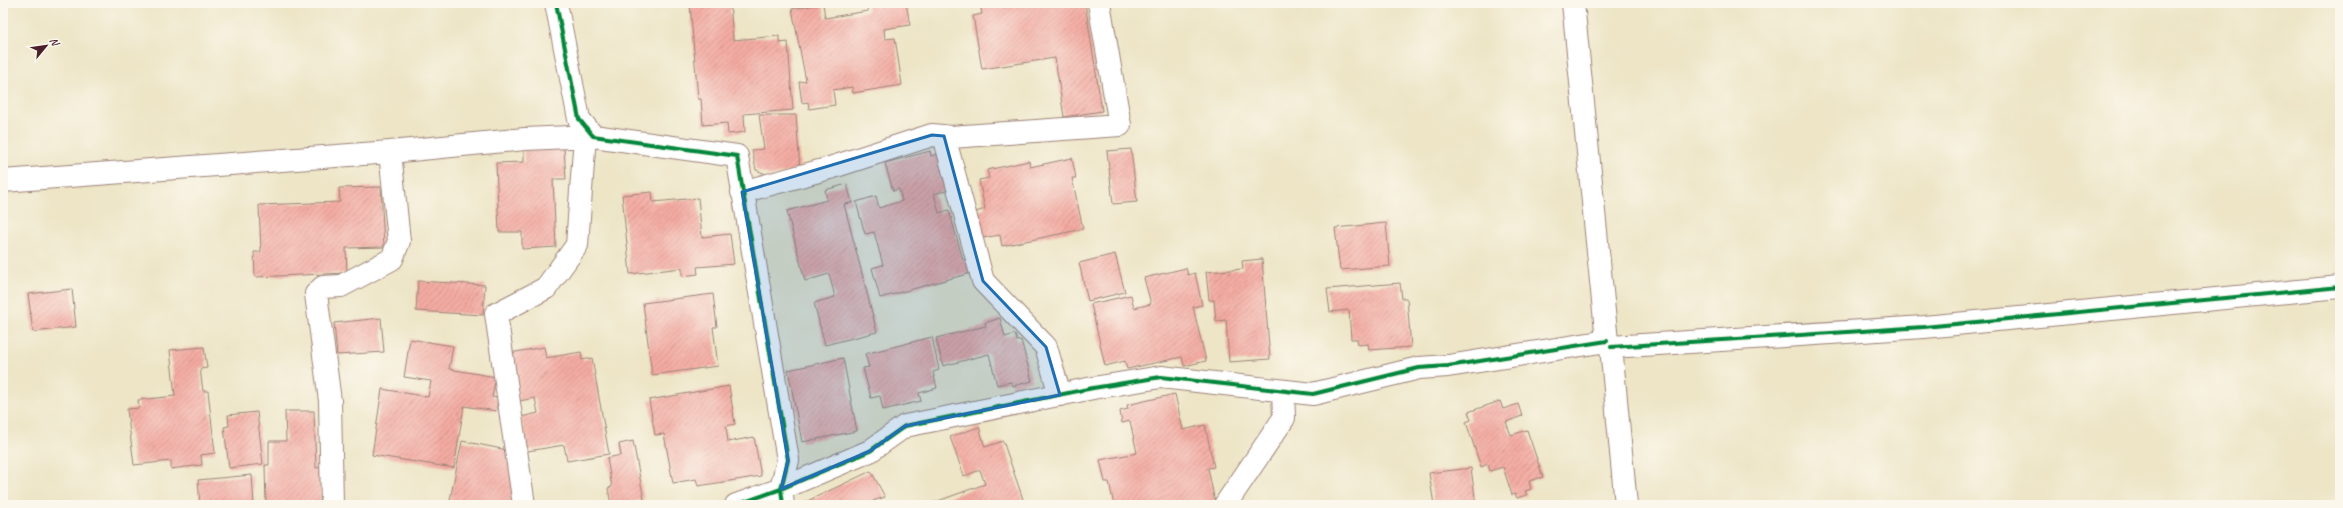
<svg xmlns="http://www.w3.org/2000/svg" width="2343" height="508" viewBox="0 0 2343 508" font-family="Caveat,sans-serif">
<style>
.building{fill:url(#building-hatch)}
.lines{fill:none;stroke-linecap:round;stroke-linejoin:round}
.street-casing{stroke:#9c8278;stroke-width:24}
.street{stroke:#fff;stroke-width:22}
.cycleway-casing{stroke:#fbf7ec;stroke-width:6}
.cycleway{stroke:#00873e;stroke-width:4}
.marked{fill:#1f6fb2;fill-opacity:0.2;stroke:#1f6fb2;stroke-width:3;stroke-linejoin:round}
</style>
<defs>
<pattern id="building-hatch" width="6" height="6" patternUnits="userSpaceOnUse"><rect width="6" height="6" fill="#f4aca3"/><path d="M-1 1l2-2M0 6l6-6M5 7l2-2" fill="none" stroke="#c88b85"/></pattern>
</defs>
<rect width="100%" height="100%" fill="#fbf7ec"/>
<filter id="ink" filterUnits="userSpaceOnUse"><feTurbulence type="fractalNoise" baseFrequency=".025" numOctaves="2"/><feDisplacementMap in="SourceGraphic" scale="8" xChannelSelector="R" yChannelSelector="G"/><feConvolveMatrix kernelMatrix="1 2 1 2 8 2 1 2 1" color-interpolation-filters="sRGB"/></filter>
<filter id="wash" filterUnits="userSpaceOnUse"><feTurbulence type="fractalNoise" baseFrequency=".012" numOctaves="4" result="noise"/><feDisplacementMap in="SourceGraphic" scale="16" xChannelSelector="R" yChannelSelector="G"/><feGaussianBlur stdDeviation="0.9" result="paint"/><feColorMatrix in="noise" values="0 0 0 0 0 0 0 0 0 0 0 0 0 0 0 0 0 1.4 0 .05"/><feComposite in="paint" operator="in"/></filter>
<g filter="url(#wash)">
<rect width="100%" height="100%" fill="#ede5c6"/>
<g id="blocks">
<path class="building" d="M730 3 733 40 779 36V43L788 42 793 110 744 114 745 132 728 134 727 123 703 125 701 99H698L690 4Z
M867 3H906L910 25 884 29 885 39 895 38 902 85 853 93 852 87 833 90 835 105 809 109 808 102 802 103 799 82 806 81 792 9 823 4 825 18 868 11Z
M980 3H1085L1102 111 1064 117 1055 58 982 69 973 16 982 14Z
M759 115H796L800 169 771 176 756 170 752 150 764 149Z
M564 148 566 179H553L556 247 522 249V232H499L496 163 524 162V150Z
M1131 149 1137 202 1113 204 1107 151Z
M930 151 931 156 940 153 949 190 934 194 939 213 949 210 963 260 968 259 971 273 880 298 872 268 883 265 874 232 865 234 856 202 876 196 879 208 902 201 899 189 893 191 885 163Z
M1072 158 1076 178H1072L1083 229 1002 246 1000 235 982 238 976 212 985 209 979 180 989 178 987 170 1029 161 1030 167Z
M847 184 852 203 844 204 877 332 825 345 814 303 835 297 829 274 805 281 787 211 827 200 825 190Z
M381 187 384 247 346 248 347 273 255 277 254 252H261L259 205 340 202 339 188Z
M652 192 653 202 698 198 702 237 730 234 734 264 697 267 698 274 682 276V268L630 274 622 195Z
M1386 223 1390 266 1340 270 1335 228Z
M1115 254 1125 292 1088 301 1079 263Z
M1262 259 1270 359 1229 362 1226 320 1216 321 1214 300H1209L1206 272 1243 269 1242 261Z
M1186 268 1188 275 1195 273 1202 305 1193 307 1206 361 1184 366 1182 357 1127 369 1125 361 1105 366 1091 304 1131 295 1134 308 1151 304 1144 278Z
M418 281 485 285 483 315 416 311Z
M1400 283 1402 299H1407L1411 347 1369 350 1368 344 1358 345 1357 339H1351L1349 310 1330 312 1327 289Z
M72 289 76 327 33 332 28 294Z
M713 294 717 327H713L718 366 652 375 643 303Z
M381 318 384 352 337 355 334 323Z
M1000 318 1005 337 1015 334 1017 341 1021 340 1032 381 1013 386 1011 382 997 385 989 354 943 366 936 338 986 326 985 323Z
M932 337 939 370 933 372 937 388 919 393 921 401 883 410 880 396 871 398 863 368 869 367 865 354Z
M410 339 453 346 449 369 496 377 492 397 498 398 496 411 464 406 454 468 372 455 382 389 428 397 431 381 404 377Z
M204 347 207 368 200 369 203 391H208L215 453 201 455 202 465 171 469V461L134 465 127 409 139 408 138 400 175 396 170 350Z
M544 347 546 358 581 352 582 360 592 358 609 454 567 461 564 445 528 451 521 417 538 413 535 398 519 401 510 353Z
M843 358 857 431 802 442 788 370Z
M729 386 735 424 726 426 728 442 754 437 761 476 698 486 696 479 673 483 664 434 655 435 649 400Z
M1175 394 1183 430 1205 425 1214 467 1208 468 1215 502 1200 505H1114L1109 482H1105L1100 460 1137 453 1130 421 1122 423 1120 411 1128 409 1127 405Z
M1500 401 1503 409 1518 404 1522 416 1506 422 1511 435 1527 430 1543 477 1529 481 1531 489 1525 491 1527 495 1517 498 1515 494 1512 495 1503 467 1490 471 1488 464 1481 467 1466 422 1471 420 1468 412Z
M285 411H314L316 468 320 467 321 505H266L265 465H269V441H286Z
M257 412 263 464 229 468 224 427 229 426 228 415Z
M979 427 985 447 1003 441 1025 505H927L985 484 980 470 964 476 950 437Z
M462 441 507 450 514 487 512 505H449Z
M633 441 644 500 611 505 608 488 612 487 607 458 621 455 619 444Z
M1471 468 1476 505H1434L1429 473Z
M871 471 885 497 873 501 874 505H799Z
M252 475 254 505H200L198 480Z"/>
</g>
</g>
<g filter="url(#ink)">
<use href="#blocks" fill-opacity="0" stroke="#9c8278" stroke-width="1"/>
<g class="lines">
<g class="street-casing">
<path id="street" d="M556 3 579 119 593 136 737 156 788 460 781 489 783 505
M1573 3 1607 341 1611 347 1626 505
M944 136 983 281 1046 347 1060 395
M3 181 390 152 525 139 593 136
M742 192 830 168 932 135 951 137 1120 125 1099 3
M1611 347 1924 327 2340 287
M332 505 330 401 316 294 323 287 341 286 392 259 399 241 390 152
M524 505 496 314 546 288 577 245 585 136
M736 505 781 489 870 451 905 426 1093 388 1161 377 1313 394 1419 368 1448 366 1607 341
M1225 505 1284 418 1283 391"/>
</g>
<use href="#street" class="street"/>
<g class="cycleway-casing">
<path id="cycleway" d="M556 3 579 119 593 136 737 156 788 460 781 489 783 505
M1611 347 1924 327 2340 287
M736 505 781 489 870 451 905 426 1093 388 1161 377 1313 394 1419 368 1448 366 1607 341"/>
</g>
<use href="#cycleway" class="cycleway"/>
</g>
</g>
<path class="marked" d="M932 135 944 136 983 281 1046 347 1060 395 905 426 870 451 781 489 788 460 742 192Z"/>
<rect width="2343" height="508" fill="none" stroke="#fbf7ec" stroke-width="16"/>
<g transform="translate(46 46) rotate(61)" stroke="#fbf7ec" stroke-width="3" paint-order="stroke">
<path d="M0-3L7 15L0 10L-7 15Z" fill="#4a1f2b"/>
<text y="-6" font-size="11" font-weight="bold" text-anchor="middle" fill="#4a1f2b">N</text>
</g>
</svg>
